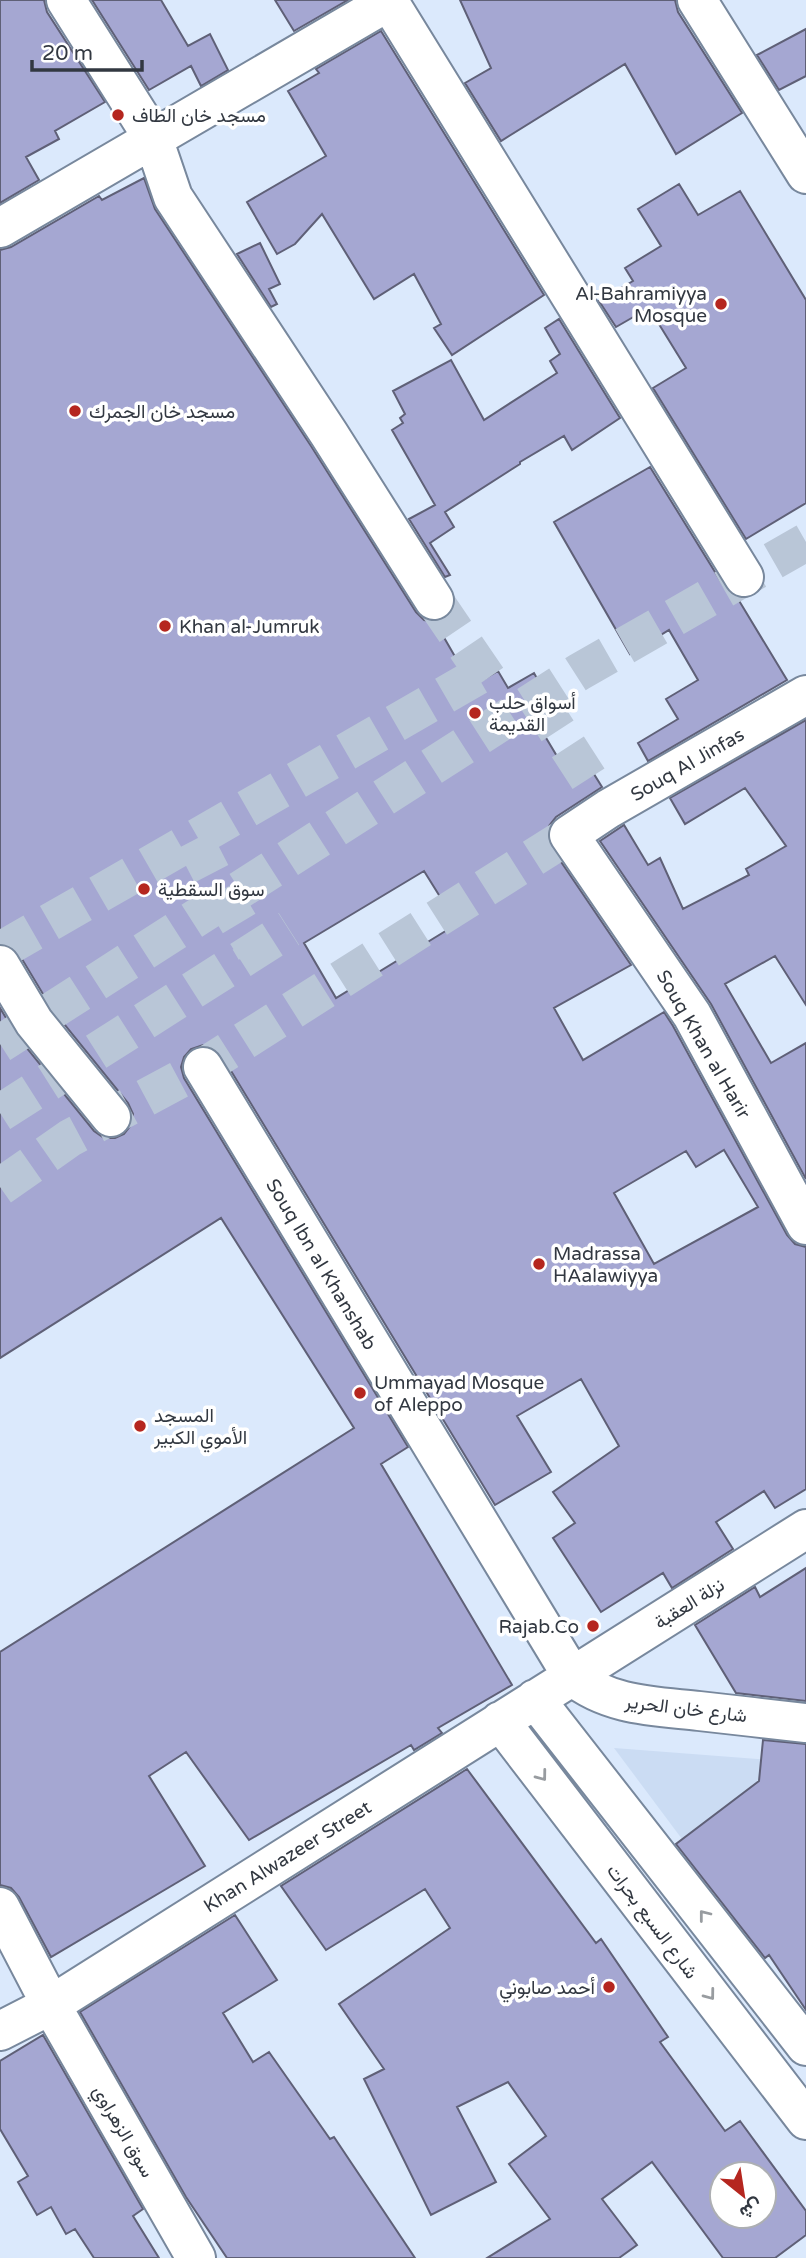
<svg xmlns="http://www.w3.org/2000/svg" width="806" height="2258" viewBox="0 0 806 2258" font-family="'Varela Round',Vazirmatn,sans-serif">
<style>
.built{fill:#cbdcf3}
.building{fill:#a5a7d2;stroke:#5f6077;stroke-width:2;fill-rule:evenodd}
.lines{fill:none;stroke-linecap:round;stroke-linejoin:round}
.minor-tunnel{stroke:#b9c6d7;stroke-width:38;stroke-dasharray:38 19;stroke-linecap:butt}
.minor-casing{stroke:#78889d;stroke-width:42}
.minor{stroke:#fff;stroke-width:38}
.oneway{stroke:#989ca0}
.poi-dot{fill:#b5261f;stroke:#fff;stroke-width:2.5}
.labels{text-anchor:middle;stroke-width:7;stroke-linejoin:round;paint-order:stroke}
.poi-label{font-size:19px;fill:#323841;stroke:#fff;text-anchor:start}
.street-label{font-size:19px;fill:#323841;stroke:#fff}
</style>
<rect width="100%" height="100%" fill="#dbe9fc"/>
<path class="built" d="M614 1748 769 1760 806 2005Z"/>
<path class="building" d="M0 0H44L47 12 105 102 55 131 59 139 26 157 39 180 0 203Z
M92 0H161L188 46 210 34 228 70 201 86 191 66 149 90Z
M275 0H348L294 31Z
M460 0H675L678 12 742 113 676 154 625 64 501 141 465 83 491 68Z
M806 29V76L779 90 757 55Z
M381 31 544 295 452 355 434 328 441 324 414 274 374 299 322 214 295 244 277 254 247 202 326 156 288 91 319 73 316 69Z
M144 178 155 209 311 446 416 612 424 620 435 622 472 686 498 671 508 688 534 673 552 705 533 716 573 783 592 771 602 787 556 817 549 826 547 837 551 847 631 965 554 1008 583 1060 664 1012 673 1026 787 1235 795 1244 806 1247V1489L775 1508 764 1491 716 1522 733 1549 672 1588 663 1573 601 1612 553 1538 575 1523 553 1492 619 1446 581 1379 517 1416 551 1472 495 1505 222 1056 214 1048 203 1045 191 1049 184 1057 181 1067 184 1078 408 1447 381 1464 512 1685 438 1728 442 1733 414 1750 411 1745 249 1840 186 1752 149 1776 205 1866 51 1957 19 1897 11 1888 0 1885V1652L354 1428 221 1218 0 1358V1008L17 1036 94 1131 104 1138H115L124 1134 131 1125 133 1114 128 1103 52 1009 19 954 11 946 0 943V250L11 247 99 196 102 200ZM424 871 457 924 336 998 304 943ZM724 1150 758 1207 654 1264 614 1193 686 1151 696 1167Z
M679 184 698 215 740 191 806 300V503L746 539 653 388 686 368 649 308 616 327 599 301 633 281 625 268 661 246 638 209Z
M260 243 280 284 269 289 277 304 271 307 237 254Z
M559 319 620 418 572 450 564 436 520 462V464L445 512 454 527 430 543 450 575 445 577 409 519 435 505 392 430 403 423 400 418 405 414 393 391 451 360 484 420 557 373 550 361 560 354 545 328Z
M650 467 725 588 733 596 740 598 738 599 787 680 648 761 638 743 678 719 666 699 698 680 669 630 630 654 554 522Z
M806 720V1005L775 956 725 984 771 1063 806 1043V1179L711 1004 600 841 624 825 648 865 660 858 683 909 749 875 746 869 786 846 745 788 685 824 670 798Z
M806 1568V1701L736 1693 695 1625 755 1587 760 1597Z
M763 1740 806 1744V2010L769 1955 765 1958 676 1844 759 1781Z
M467 1769 596 1943 601 1939 668 2037 660 2042 725 2131 740 2121 806 2211V2235L775 2258H723L652 2162 602 2199 637 2245 619 2258H487L550 2219 509 2164 546 2136 508 2082 457 2107 496 2182 431 2215 364 2079 384 2069 339 2004 450 1928 425 1889 326 1950 281 1886ZM722 2174H764V2216H722Z
M235 1915 277 1980 223 2013 253 2062 269 2052 330 2139 334 2137 415 2258H227L186 2197 80 2012Z
M43 2035 143 2209 133 2216 159 2258H94L75 2229 66 2234 51 2207 37 2215 18 2182 28 2176 0 2129V2061Z"/>
<g class="lines">
<path class="minor-tunnel" d="M434 600 498 694
M537 699 608 809
M194 840 225 900 255 950
M0 951 483 673
M0 1044 579 672 806 542
M0 1113 289 929
M0 1187 70 1138 203 1067 569 835"/>
<g class="minor-casing">
<path id="minor" d="M66 0 153 138 173 197 329 434 434 600
M388 0 744 577
M697 0 806 174
M0 228 391 0
M806 695 608 809 569 835 692 1015 806 1225
M0 965 34 1022 111 1117
M203 1067 572 1676C609 1706 654 1706 699 1711 735 1715 770 1719 806 1723
M535 1699 806 2046
M500 1721 806 2120
M0 1907 51 2005 196 2258
M0 2031 51 2005 806 1529"/>
</g>
<use href="#minor" class="minor"/>
</g>
<defs><path id="oneway-chevron" d="M-2-3.5L2.5 0L-2 3.5" fill="none" stroke-width="1.6" stroke-linecap="round" stroke-linejoin="round" transform="scale(1.75)"/></defs>
<g class="oneway">
<use href="#oneway-chevron" transform="translate(542 1776) rotate(53)"/>
<use href="#oneway-chevron" transform="translate(704 1915) rotate(-128)"/>
<use href="#oneway-chevron" transform="translate(710 1995) rotate(53)"/>
</g>
<g class="poi-dot">
<circle cx="118" cy="115" r="7"/>
<circle cx="721" cy="304" r="7"/>
<circle cx="75" cy="411" r="7"/>
<circle cx="165" cy="626" r="7"/>
<circle cx="475" cy="713" r="7"/>
<circle cx="144" cy="889" r="7"/>
<circle cx="539" cy="1264" r="7"/>
<circle cx="360" cy="1393" r="7"/>
<circle cx="140" cy="1426" r="7"/>
<circle cx="593" cy="1626" r="7"/>
<circle cx="609" cy="1987" r="7"/>
</g>
<g class="labels">
<g class="poi-label">
<text x="132" y="122">مسجد خان الطاف</text>
<text x="707" y="300" text-anchor="end">Al-Bahramiyya<tspan x="707" dy="22">Mosque</tspan></text>
<text x="89" y="418">مسجد خان الجمرك</text>
<text x="179" y="633">Khan al-Jumruk</text>
<text x="489" y="709">أسواق حلب<tspan x="489" dy="22">القديمة</tspan></text>
<text x="158" y="896">سوق السقطية</text>
<text x="553" y="1260">Madrassa<tspan x="553" dy="22">HAalawiyya</tspan></text>
<text x="374" y="1389">Ummayad Mosque<tspan x="374" dy="22">of Aleppo</tspan></text>
<text x="154" y="1422">المسجد<tspan x="154" dy="22">الأموي الكبير</tspan></text>
<text x="579" y="1633" text-anchor="end">Rajab.Co</text>
<text x="595" y="1994" text-anchor="end">أحمد صابوني</text>
</g>
<g class="street-label">
<text transform="translate(687 764) rotate(-30)" y="7">Souq Al Jinfas</text>
<text transform="translate(704 1044) rotate(60)" y="7">Souq Khan al Harir</text>
<text transform="translate(322 1264) rotate(59)" y="7">Souq Ibn al Khanshab</text>
<text transform="translate(689 1603) rotate(-32)" y="7">نزلة العقبة</text>
<text transform="translate(686 1708) rotate(7)" y="7">شارع خان الحرير</text>
<text transform="translate(287 1856) rotate(-32)" y="7">Khan Alwazeer Street</text>
<text transform="translate(653 1921) rotate(53)" y="7">شارع السبع بحرات</text>
<text transform="translate(124 2131) rotate(60)" y="7">سوق الزهراوي</text>
</g>
</g>
<g transform="translate(743 2195) rotate(150)"><circle r="33" fill="#ffffff" stroke="#adafb3" stroke-width="2"/>
<path d="M0-5L12 26L0 18L-12 26Z" fill="#b5261f"/>
<text y="-10" font-size="19" font-weight="bold" text-anchor="middle" fill="#323841">ش</text>
</g>
<path d="M32 60v10h110v-10" fill="none" stroke="#323841" stroke-width="3.5"/>
<text x="42" y="60" font-size="21" fill="#323841" stroke="#ffffff" stroke-width="5" paint-order="stroke">20 m</text>
</svg>
